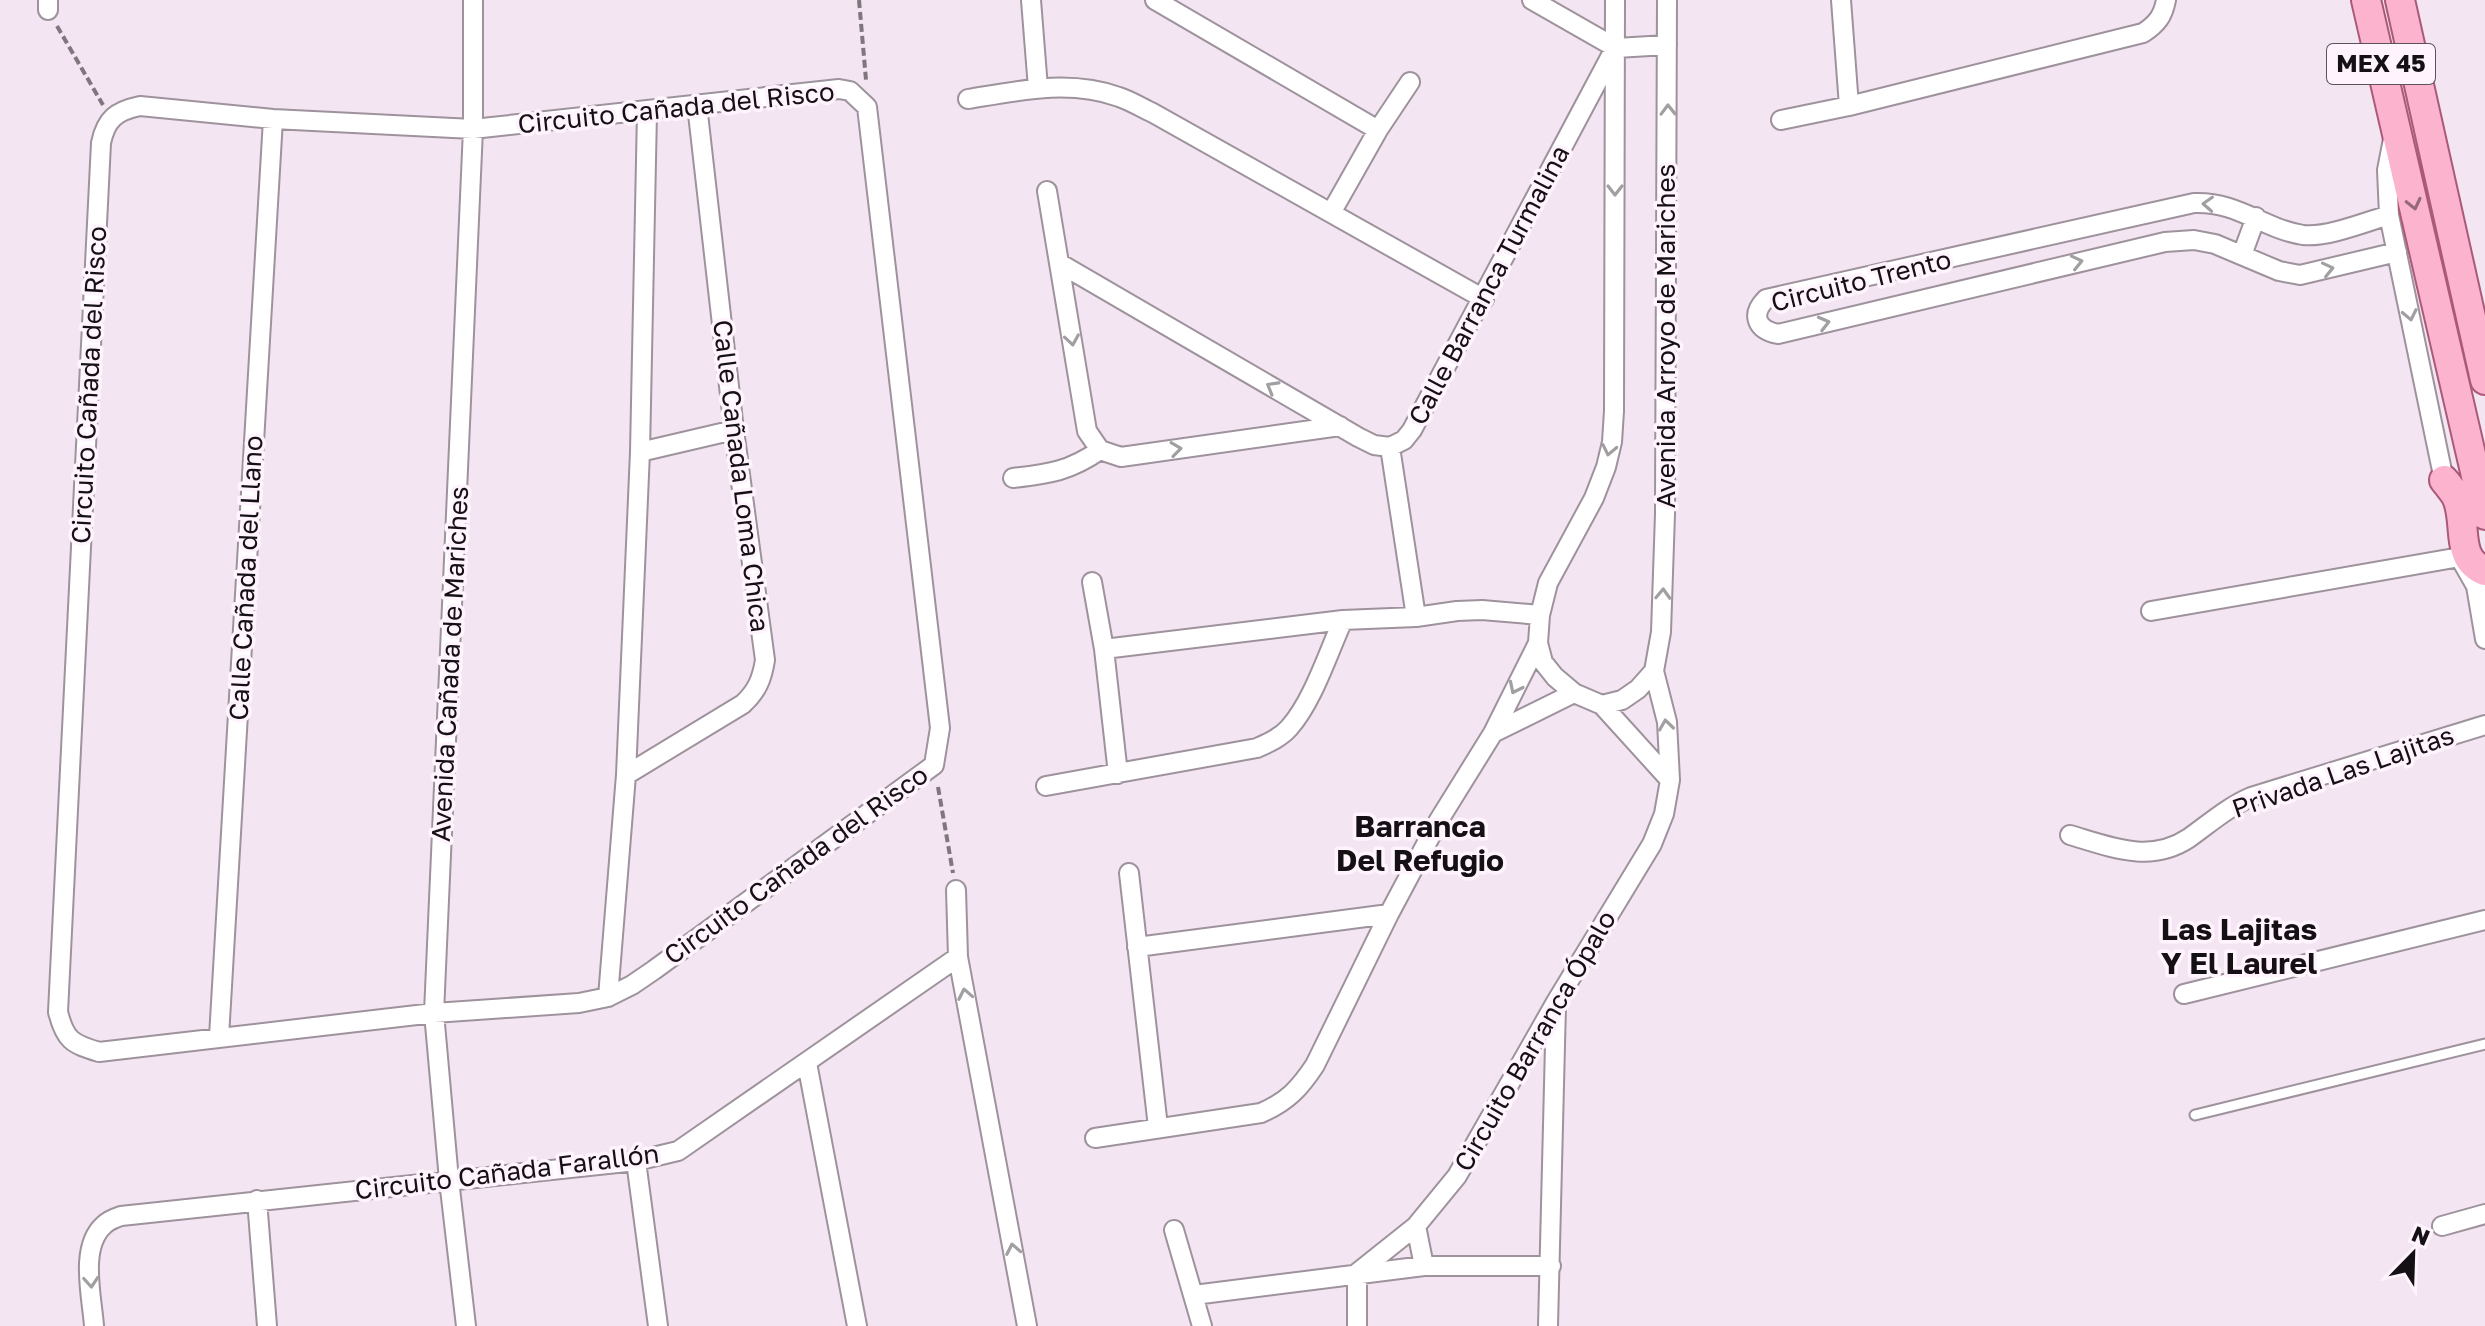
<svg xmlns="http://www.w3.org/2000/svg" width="2485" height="1326" viewBox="0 0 2485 1326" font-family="'Golos Text',sans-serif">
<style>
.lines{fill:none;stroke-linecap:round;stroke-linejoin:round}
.lane-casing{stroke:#9e929d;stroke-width:13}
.street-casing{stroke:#9e929d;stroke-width:22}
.primary-casing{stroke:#aa5978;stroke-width:32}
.path{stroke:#7f767e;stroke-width:4;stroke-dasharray:8 4;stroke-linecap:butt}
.lane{stroke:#fff;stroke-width:9}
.street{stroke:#fff;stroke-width:18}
.primary{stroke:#fcb3ce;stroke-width:28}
.oneway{stroke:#a19fa1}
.oneway2{stroke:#946a7a}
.labels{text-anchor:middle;stroke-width:7;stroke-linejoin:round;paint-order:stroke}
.shield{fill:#fff4fe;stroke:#5a545a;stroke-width:2}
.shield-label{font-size:24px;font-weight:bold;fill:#141014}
.street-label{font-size:26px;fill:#141014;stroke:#fff4fe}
.quarter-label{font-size:30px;font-weight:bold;fill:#141014;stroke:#fff4fe}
</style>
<rect width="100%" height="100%" fill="#f3e6f2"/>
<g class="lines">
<g class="lane-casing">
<path id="lane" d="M2195 1115 2485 1044"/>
</g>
<g class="street-casing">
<path id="street" d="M1031 0 1038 88
M1155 0 1378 130
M1532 0 1616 48 1667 45
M1615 0 1614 411 1612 442 1606 467 1594 498 1548 583 1540 615 1538 643 1543 662 1555 677 1574 693 1602 705 1622 700 1638 689 1654 671 1661 632 1665 514 1667 0
M1841 0 1849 106
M48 10V0
M839 89 850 91 867 107 940 728 934 765 654 970 632 985 608 997 579 1003 434 1013 99 1052C72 1044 65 1040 58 1012L101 143C106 119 116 111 140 106L273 119 473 129Z
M968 99C1017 91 1069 79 1119 97 1131 101 1142 108 1153 113L1484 299
M1781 120 1849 106 2143 33C2157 24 2163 16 2166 0
M2394 134 2387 170 2389 215 2446 490
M1047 191 1087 431 1100 450 1121 457 1340 426
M1331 213 1378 130 1410 82
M2389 215C2366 222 2326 238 2303 235 2264 229 2237 201 2194 203L1766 299C1750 315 1757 330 1778 334L2165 242 2194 240 2215 244 2279 271 2300 275 2397 252
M2242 255 2256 217
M1059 263 1358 437 1374 445 1390 447
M1390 447 1404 440 1412 430 1614 50
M1390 447 1416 617
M640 452 734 430
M1013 478C1049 474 1070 471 1100 450
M2460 558 2476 586 2485 639
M1092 582 1104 649 1118 774
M2151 611 2460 557
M1104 649 1343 620 1416 617 1457 611 1482 610 1540 615
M1602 705 1670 780
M1493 733 1574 693
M626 775 743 704C757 691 762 679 765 660L734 430 697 105
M1046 786 1257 748C1268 743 1280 738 1289 728 1313 701 1328 653 1343 620
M2070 835C2111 847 2150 864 2189 838 2210 823 2228 807 2251 797L2485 725
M1129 873 1158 1127
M956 890 958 957 1027 1326
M1137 947 1389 914
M2184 994 2485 920
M608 997 626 775 640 452 647 112
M219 1037 273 119
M807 1063 857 1326
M1095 1138 1261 1113C1287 1102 1300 1088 1315 1065L1389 914 1439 820 1493 733 1538 643
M636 1161 658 1326
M257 1200 267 1326
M1416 1226 1424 1266
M2442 1226 2485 1214
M1174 1230 1202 1326
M1194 1295 1424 1266H1551
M94 1326C92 1297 79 1247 104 1225 108 1221 115 1218 121 1216L636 1161 678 1151 958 957
M466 1326 449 1180 434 1013 473 129V0
M1357 1326V1273L1416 1226 1457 1176 1556 1002 1652 844 1664 814 1670 780 1667 722 1654 671
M1548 1326 1556 1005"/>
</g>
<g class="primary-casing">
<path id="primary" d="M2366 0 2485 515
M2400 0 2485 380
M2444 480C2448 485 2453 491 2456 496 2469 522 2453 558 2485 571"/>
</g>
<path class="path" d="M859 0 866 80
M57 26 103 105
M938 787 953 873"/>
<use href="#lane" class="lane"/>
<use href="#street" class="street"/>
<use href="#primary" class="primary"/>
</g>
<defs><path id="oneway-chevron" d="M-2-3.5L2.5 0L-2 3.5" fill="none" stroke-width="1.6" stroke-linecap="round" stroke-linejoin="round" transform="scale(2)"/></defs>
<g class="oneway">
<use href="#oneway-chevron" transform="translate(1668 110) rotate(-91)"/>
<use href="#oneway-chevron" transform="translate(1615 190) rotate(90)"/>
<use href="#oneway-chevron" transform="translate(2208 204) rotate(-177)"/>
<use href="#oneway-chevron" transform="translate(2077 262) rotate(-13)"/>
<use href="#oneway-chevron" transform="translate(2328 269) rotate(-13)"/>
<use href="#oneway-chevron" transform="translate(2410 315) rotate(78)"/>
<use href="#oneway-chevron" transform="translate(1824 323) rotate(-14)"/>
<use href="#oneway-chevron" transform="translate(1072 340) rotate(81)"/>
<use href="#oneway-chevron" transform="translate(1272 387) rotate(-150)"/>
<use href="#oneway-chevron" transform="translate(1176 449) rotate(-8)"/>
<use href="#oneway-chevron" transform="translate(1609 450) rotate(102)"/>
<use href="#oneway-chevron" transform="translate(1663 594) rotate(-88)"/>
<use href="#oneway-chevron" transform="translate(1515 688) rotate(116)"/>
<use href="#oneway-chevron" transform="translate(1666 725) rotate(-98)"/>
<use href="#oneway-chevron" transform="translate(965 994) rotate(-101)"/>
<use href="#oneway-chevron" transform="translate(1013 1249) rotate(-101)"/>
<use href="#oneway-chevron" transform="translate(91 1282) rotate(86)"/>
</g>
<use class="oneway2" href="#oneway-chevron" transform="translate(2414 204) rotate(77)"/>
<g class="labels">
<rect class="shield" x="2327" y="44" width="108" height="40" rx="6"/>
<g class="shield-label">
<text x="2381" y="72">MEX 45</text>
</g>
<g class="street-label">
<text transform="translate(676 108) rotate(-6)" y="9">Circuito Cañada del Risco</text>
<text transform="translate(1861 281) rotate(-14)" y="9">Circuito Trento</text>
<text transform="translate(1489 285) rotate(-62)" y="9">Calle Barranca Turmalina</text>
<text transform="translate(1666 336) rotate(-90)" y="9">Avenida Arroyo de Mariches</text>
<text transform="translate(89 385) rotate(-87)" y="9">Circuito Cañada del Risco</text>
<text transform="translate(741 476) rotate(83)" y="9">Calle Cañada Loma Chica</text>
<text transform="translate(246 578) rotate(-87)" y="9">Calle Cañada del Llano</text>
<text transform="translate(450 664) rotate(-87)" y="9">Avenida Cañada de Mariches</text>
<text transform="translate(2343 772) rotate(-19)" y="9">Privada Las Lajitas</text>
<text transform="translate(796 865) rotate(-36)" y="9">Circuito Cañada del Risco</text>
<text transform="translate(1535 1041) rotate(-60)" y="9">Circuito Barranca Ópalo</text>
<text transform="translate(507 1172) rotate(-7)" y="9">Circuito Cañada Farallón</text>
</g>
<g class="quarter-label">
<text x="1420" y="837">Barranca<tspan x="1420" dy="34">Del Refugio</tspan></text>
<text x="2239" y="940">Las Lajitas<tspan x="2239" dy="34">Y El Laurel</tspan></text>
</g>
</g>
<g transform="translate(2413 1254) rotate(23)" stroke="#fff4fe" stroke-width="6" paint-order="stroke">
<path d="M0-6L14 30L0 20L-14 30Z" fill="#141014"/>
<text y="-12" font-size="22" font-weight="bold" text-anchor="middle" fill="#141014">N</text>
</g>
</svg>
